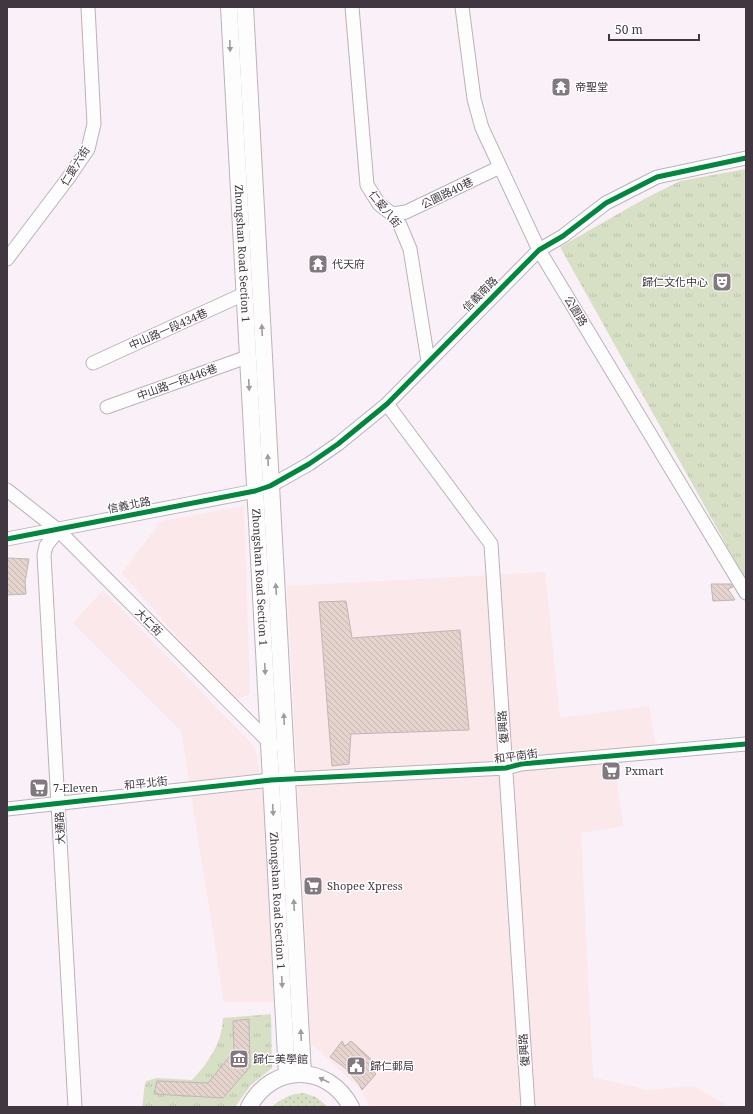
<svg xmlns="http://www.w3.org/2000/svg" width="753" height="1114" viewBox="0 0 753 1114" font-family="'Noto Serif','Noto Sans TC',serif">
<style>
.commercial{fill:#fbe8ea}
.grass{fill:url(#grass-dots)}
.park{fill:url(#park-tufts)}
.building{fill:url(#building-back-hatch);stroke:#bfb6b5}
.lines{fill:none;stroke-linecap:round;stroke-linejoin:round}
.minor-casing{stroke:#bbb2ba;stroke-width:15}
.major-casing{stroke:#bbb2ba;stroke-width:18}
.minor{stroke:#fefdfe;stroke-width:13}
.major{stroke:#fefdfe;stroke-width:16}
.cycleway-casing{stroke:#fff;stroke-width:8}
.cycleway{stroke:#00873e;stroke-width:5}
.oneway{fill:#a09a9f}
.labels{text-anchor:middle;stroke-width:3;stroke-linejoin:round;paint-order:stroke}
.poi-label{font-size:11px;fill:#413740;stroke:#fff;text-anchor:start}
.street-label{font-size:11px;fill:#413740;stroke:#fff}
</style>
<defs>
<pattern id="grass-dots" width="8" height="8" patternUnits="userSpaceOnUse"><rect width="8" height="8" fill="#d7e0c5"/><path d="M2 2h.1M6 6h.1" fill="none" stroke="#bac1aa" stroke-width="1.8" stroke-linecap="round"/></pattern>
<pattern id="park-tufts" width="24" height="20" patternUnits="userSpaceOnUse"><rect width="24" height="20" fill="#d7e0c5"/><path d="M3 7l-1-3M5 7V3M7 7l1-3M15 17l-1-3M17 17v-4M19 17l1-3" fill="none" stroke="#bac1aa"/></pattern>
<pattern id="building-back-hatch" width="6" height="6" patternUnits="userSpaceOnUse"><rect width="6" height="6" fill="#e5d3ce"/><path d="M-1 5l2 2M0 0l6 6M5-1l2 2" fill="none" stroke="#c6b6b2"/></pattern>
</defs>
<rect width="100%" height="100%" fill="#faf0f8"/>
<path class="commercial" d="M244 506 250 694 232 700 122 573 161 521Z
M545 572 560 718 649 706 656 747 613 749 623 826 581 833 593 1077 647 1090 693 1086 730 1107H370L361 1090 311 1043 287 586Z
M103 590 255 747 264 796 274 1002H224L181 731 73 623Z"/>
<path class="grass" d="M304 1093 316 1097 328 1107H272C282 1098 290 1094 304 1093Z"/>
<path class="park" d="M746 169V580L560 247 646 198 680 181Z
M271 1014 272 1068 251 1085 235 1107H142C144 1098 143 1091 146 1081L157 1078 192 1080C209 1062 222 1043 223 1018Z"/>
<path class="building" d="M7 558 29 559 25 582 26 594 7 595Z
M711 584H731L733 587 728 589 735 600 713 601Z
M346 601 352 638 460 630 469 730 351 734 349 764 332 766 319 602Z
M249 1019 250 1067 223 1098 154 1094 157 1081 208 1083 234 1051 233 1021Z
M342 1041 345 1046 351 1041 372 1060 368 1064 376 1074 362 1090 359 1084 344 1067 330 1057Z"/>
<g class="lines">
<g class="minor-casing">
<path id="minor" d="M352 7 367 185 379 204 392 214 400 225 410 249 428 361
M462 7 474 99 482 128 539 250 746 593
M392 214 406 212 500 167
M7 259 69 177 88 149 94 124 88 7
M93 363 244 294
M387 404 491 544 528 1107
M107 407 247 357
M7 490 58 530 273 746
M58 530 46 546 44 555 75 1107
M7 539 255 491 270 486 309 464 338 444 387 404 539 250 563 236 606 203 657 177 746 158
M7 809 271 780 506 768 521 764 746 744"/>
</g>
<g class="major-casing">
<g id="major">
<path id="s1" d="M229 7 287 1075"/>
<path d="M245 7 303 1074"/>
<path d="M249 1107C272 1063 328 1063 351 1107"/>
</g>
</g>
<use href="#minor" class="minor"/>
<use href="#major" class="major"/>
<g class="cycleway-casing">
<path id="cycleway" d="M7 539 255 491 270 486 309 464 338 444 387 404 539 250 563 236 606 203 657 177 746 158
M7 809 271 780 506 768 521 764 746 744"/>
</g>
<use href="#cycleway" class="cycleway"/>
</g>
<defs><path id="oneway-solid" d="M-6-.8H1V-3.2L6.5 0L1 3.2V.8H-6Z"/></defs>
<g class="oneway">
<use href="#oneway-solid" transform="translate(230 46) rotate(88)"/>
<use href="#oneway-solid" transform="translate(262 330) rotate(-93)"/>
<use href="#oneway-solid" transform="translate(249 385) rotate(87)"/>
<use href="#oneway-solid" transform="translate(268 460) rotate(-93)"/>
<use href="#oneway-solid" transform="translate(276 589) rotate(-94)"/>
<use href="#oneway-solid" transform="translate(265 669) rotate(87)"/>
<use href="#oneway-solid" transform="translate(284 719) rotate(-93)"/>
<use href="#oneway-solid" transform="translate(273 810) rotate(87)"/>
<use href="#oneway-solid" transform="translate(294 905) rotate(-93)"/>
<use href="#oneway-solid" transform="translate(282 982) rotate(87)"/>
<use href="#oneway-solid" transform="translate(301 1035) rotate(-93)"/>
<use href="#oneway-solid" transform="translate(324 1080) rotate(-154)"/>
</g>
<defs>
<g id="temple-square" transform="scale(1)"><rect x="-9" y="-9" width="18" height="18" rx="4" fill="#827880" stroke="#fff"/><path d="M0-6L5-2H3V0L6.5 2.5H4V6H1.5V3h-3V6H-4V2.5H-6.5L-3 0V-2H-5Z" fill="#fff"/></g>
<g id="theatre-square" transform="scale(1)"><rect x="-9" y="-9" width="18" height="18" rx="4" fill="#827880" stroke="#fff"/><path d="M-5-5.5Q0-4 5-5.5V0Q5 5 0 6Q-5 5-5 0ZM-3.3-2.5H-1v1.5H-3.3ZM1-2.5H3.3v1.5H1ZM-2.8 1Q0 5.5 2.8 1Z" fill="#fff"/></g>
<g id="supermarket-square" transform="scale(1)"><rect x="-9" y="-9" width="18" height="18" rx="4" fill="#827880" stroke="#fff"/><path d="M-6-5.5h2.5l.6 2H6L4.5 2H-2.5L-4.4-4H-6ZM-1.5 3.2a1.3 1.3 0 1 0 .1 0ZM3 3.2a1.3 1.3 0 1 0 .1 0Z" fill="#fff"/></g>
<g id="museum-square" transform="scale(1)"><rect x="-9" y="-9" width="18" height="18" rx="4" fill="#827880" stroke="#fff"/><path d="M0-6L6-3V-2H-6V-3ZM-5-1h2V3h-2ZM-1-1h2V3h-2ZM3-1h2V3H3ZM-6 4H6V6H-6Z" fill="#fff"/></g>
<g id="civic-square" transform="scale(1)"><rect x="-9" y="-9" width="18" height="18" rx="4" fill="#827880" stroke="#fff"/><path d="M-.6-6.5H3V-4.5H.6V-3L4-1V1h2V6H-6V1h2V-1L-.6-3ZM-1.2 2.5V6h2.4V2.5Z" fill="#fff"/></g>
</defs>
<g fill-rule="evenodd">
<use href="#temple-square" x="561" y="87"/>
<use href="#temple-square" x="318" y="264"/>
<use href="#theatre-square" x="722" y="282"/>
<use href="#supermarket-square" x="611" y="771"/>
<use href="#supermarket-square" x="39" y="788"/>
<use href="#supermarket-square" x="313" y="886"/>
<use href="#museum-square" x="239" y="1059"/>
<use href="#civic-square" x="356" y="1066"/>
</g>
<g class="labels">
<g class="poi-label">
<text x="575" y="91">帝聖堂</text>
<text x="332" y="268">代天府</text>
<text x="708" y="286" text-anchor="end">歸仁文化中心</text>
<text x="625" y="775">Pxmart</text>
<text x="53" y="792">7-Eleven</text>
<text x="327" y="890">Shopee Xpress</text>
<text x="253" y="1063">歸仁美學館</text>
<text x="370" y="1070">歸仁郵局</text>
</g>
<g class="street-label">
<text transform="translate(75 166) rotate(-58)" y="4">仁愛六街</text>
<text transform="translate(447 193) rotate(-26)" y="4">公園路40巷</text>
<text transform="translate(385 209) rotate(51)" y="4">仁愛八街</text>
<text dy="4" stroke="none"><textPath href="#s1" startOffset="247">Zhongshan Road Section 1</textPath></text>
<text transform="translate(480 294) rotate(-45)" y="4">信義南路</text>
<text transform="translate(576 311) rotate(59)" y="4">公園路</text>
<text transform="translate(168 329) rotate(-24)" y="4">中山路一段434巷</text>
<text transform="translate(177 382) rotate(-20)" y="4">中山路一段446巷</text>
<text transform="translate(129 505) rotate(-11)" y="4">信義北路</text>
<text dy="4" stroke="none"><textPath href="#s1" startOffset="571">Zhongshan Road Section 1</textPath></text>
<text transform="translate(149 622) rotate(45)" y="4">大仁街</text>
<text transform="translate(503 727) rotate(-94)" y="4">復興路</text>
<text transform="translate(516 756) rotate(-8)" y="4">和平南街</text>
<text transform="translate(146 783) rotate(-6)" y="4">和平北街</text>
<text transform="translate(60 828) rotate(-93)" y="4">大通路</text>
<text dy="4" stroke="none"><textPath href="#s1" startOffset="895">Zhongshan Road Section 1</textPath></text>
<text transform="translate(524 1050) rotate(-94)" y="4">復興路</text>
</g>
</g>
<rect width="753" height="1114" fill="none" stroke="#413740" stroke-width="16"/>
<path d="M609 34v6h90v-6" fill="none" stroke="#413740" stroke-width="2"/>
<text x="615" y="34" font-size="12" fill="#413740" stroke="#ffffff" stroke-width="3" paint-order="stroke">50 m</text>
</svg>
